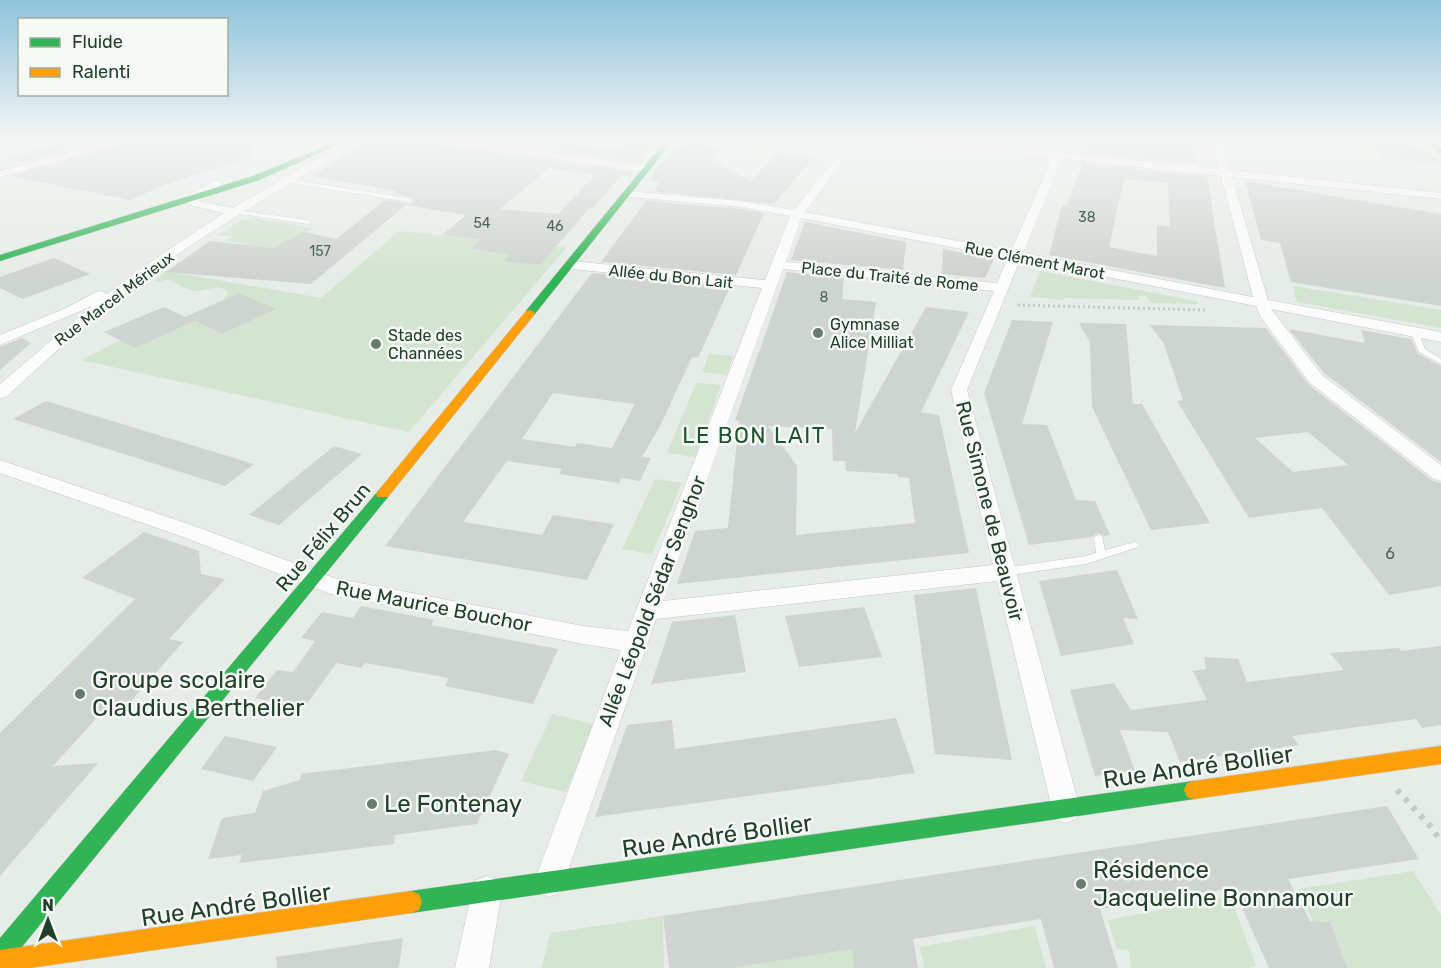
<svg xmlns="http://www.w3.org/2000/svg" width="1441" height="968" viewBox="0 0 1441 968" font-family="Rubik,sans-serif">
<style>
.green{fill:#d3e4d0}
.building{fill:#ced4d0;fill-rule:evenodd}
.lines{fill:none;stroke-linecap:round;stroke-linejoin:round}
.lane-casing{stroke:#c3c9c4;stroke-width:1}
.street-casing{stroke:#c3c9c4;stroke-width:1}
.fast-casing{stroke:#c0c8c2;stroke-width:1}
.slow-casing{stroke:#c0c8c2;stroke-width:1}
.path-far1{stroke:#c2cbc4;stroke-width:3;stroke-dasharray:2 3;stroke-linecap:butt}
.path{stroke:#c2cbc4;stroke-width:6;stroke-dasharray:4.5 7;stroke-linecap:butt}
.lane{fill:#fbfcfb;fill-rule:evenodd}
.street{fill:#fbfcfb;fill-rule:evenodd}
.fast{fill:#30b455;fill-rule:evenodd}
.slow{fill:#ff9f0a;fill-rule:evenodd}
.poi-dot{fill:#677c6d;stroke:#f5faf5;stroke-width:2}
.labels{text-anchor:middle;stroke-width:5;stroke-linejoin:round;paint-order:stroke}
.far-number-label{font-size:14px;fill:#4f6555}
.far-street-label{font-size:16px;fill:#233f2b;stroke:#f5faf5}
.far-poi-label{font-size:16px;fill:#233f2b;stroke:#f5faf5;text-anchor:start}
.number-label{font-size:16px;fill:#4f6555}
.street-label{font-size:20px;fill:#233f2b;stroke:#f5faf5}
.quarter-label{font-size:22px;letter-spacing:1.5px;fill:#1f522f;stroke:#f5faf5}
.near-poi-label{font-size:24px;fill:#233f2b;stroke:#f5faf5;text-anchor:start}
.near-street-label{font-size:24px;fill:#233f2b;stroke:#f5faf5}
</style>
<rect width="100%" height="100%" fill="#e6ece7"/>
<path class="green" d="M253 218 313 228 259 255 242 251 251 244 225 241 232 236 219 235 241 220Z
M399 231 567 247 409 432 81 360 120 340 135 348 195 321 222 334 276 309 244 295 230 301 224 298 229 292C218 283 208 291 196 291 187 291 175 282 167 279L159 282 154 281 166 271 321 298Z
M1040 271 1196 301 1198 304 1151 303 1146 296H1137L1139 300 1064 298V300L1030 297Z
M1293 286 1441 310V328L1298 302 1293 294 1295 293Z
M709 354 733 356 727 375 702 372Z
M696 383 721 385 695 457 667 453Z
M655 479 682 483 652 554 622 549Z
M552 714 594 724 566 792 521 781Z
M1413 871 1441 915V968H1346L1330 922 1313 921 1299 889Z
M1230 896 1256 965 1249 968H1131L1129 950 1117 949 1108 920Z
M663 916 664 968H542L550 933Z
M1035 926 1046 968H924L920 947Z
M852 949 854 968H733Z"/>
<path class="building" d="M75 139H109L23 162 8 158Z
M139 139H251L253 156 162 186 130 200 11 176Z
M372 139 416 145V139H432L439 144 633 172 630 177 622 175 592 209H589L540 265 504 261 511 254 471 249 481 239 442 235 466 215 406 205 311 284 166 272 210 241 273 248 304 232 336 239 385 200 410 204 414 201 413 198 394 193 397 191 312 176ZM549 168 595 175 558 214 500 209Z
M480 139H530L621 150 628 142 657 144 641 163Z
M1092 139H1191L1198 164 1087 153Z
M1367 139 1398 140 1430 151 1434 157 1441 159V164L1382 157Z
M687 143 712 146 709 149 722 150 713 162 719 163 751 181 777 153 813 158 774 204 654 191 660 182 648 180 675 146H684Z
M1083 163 1207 177 1225 288 1049 255 1062 205H1067ZM1124 179 1168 183 1170 227 1157 225V256L1109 247Z
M1245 181 1441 214V306L1291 282 1280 243 1261 240Z
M646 201 742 209 764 213 736 275 601 262Z
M805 222 906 242 903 270 791 260Z
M943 249 975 255 994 259 985 278 942 274Z
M54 258 90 274 23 299 0 288V277Z
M787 272 844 278 842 299 876 302 855 433 926 307 969 312 921 412 939 415 969 553 677 584 695 531 728 528 739 421 735 420ZM768 426 832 429 833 461H845L846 471 897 474 898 477 909 478 915 523 796 535 797 466Z
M592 273 730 287 698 358 692 357 661 424 642 457 651 458 640 481 621 478 619 483 559 474 562 469 507 461 463 522 542 535 553 515 614 524 587 580 385 546ZM553 393 635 404 612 448 577 443 575 447 522 439Z
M239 293 276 309 222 334 195 321 135 348 104 332 164 307 185 317Z
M1012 320 1053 322 1022 424 1047 425 1076 500 1095 501 1110 535 1104 536 1098 533 1092 537 1029 545 984 393Z
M1079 323 1126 324 1133 404H1142L1210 523 1151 530 1092 407 1090 342Z
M1150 325 1266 328 1309 385 1433 481 1441 483V586L1389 595 1322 508 1249 518 1177 401 1183 400 1164 344ZM1308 432 1348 465 1293 472 1255 438Z
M1289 329 1365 343 1361 330 1411 339 1418 354 1441 366V462L1324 373Z
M22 338 31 343 0 370V347Z
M46 401 254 464 225 486 13 419Z
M334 446 362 454 279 525 249 515Z
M144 532 199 551 201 574 225 579 169 639 183 642 117 717 101 713 53 766 98 763 0 876V733L135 599 82 578Z
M1117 570 1138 619 1123 618 1134 644 1061 656 1039 581Z
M976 588 993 670 1012 760 935 754 914 595Z
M361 606 434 620 431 625 558 649 533 704 445 686 449 678 365 663 361 668 337 663 338 661 304 708 255 698 277 670 293 672 315 641 301 638 322 612 353 618Z
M864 607 882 657 799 667 785 616Z
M735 615 746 672 651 684 672 622Z
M1441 646V725L1422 728 1416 719 1292 736 1299 745 1180 762 1168 732 1120 730 1135 771 1095 776 1070 690 1114 683 1131 710 1207 700 1193 671 1206 669 1204 657 1238 659 1247 682 1344 670 1330 653 1399 648 1401 651Z
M896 718 915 773 595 817 627 725 672 720 675 749Z
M225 736 277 747 253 781 201 769Z
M496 750 509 754 477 824 395 835 394 844 239 863 242 855 208 859 222 818 255 813 263 791 300 780 301 774Z
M1387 806 1419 859 1288 879 1310 921 1330 922 1347 968H1269L1233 888 1100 909 1118 968H1054L1041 919 913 939 918 968H854L852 949 733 968H669L663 916Z
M403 938 399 968H277L276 957Z"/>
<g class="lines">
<g class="lane-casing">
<path id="lane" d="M287 179 409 198 412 200 409 202 285 182V180Z
M236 210 308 220 311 222 308 224 234 213V211Z
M1414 329 1418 331 1425 349 1441 359V364L1419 352 1410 331Z
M1099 535 1102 536 1105 550 1135 542 1138 543 1140 545 1138 547 1086 564 1005 576 1001 575 1000 572 1001 569 1005 568 1086 556 1096 553 1094 538 1096 536Z"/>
</g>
<g class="street-casing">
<path id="street" d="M119 139H137L0 177V171Z
M338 139 347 141 340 154C283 188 226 221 172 258 113 300 59 348 6 397L0 398V384L92 306 0 345V335L66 308 96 292 101 291 107 294 162 254 224 213 189 205 185 198 187 196 213 181H221V185L198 201 233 208 332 150Z
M434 139H462L646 166 651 169 646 172 439 142Z
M901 139H937L1219 169 1211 139H1221L1230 170 1441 193V199L1232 177 1268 300 1441 332V342L1271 309 1322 375 1441 465V481L1434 479 1310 383 1260 316 1256 306 1020 260 967 390 1080 809 1076 819 1066 823 1056 819 1052 809 997 581 656 619 564 882 560 893 549 897 538 893 534 882 621 650 583 644 331 594 186 538 0 473V460L200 528 334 578 583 626 628 631 762 288 571 269 564 265 571 261 765 280 790 216 742 207 628 197 622 194 628 191 742 201 794 210 834 160 838 159 843 162 805 212 1011 251 1052 158 906 142ZM1062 159 1221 176 1253 297 1023 253ZM801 218 1008 258 997 283 786 262ZM783 269 994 291 951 390 993 565 663 601Z
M1406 139 1441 141V147Z
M487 876 498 880 502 891 489 968H455L472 891 476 880Z"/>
</g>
<g class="fast-casing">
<path id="fast" d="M344 139V142L259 180 0 261V255L253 176Z
M667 139H674L534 315H526V311Z
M1427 139H1434L1441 148V155Z
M383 489 388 491 390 494 388 497 8 964 0 967V938L378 491Z
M1194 781 1201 783 1204 790 1201 797 1194 799 411 913 403 910 400 902 403 894 411 891Z"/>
</g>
<g class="slow-casing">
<path id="slow" d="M530 310 535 313 534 315 388 497H378L376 494 378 491 526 311Z
M1441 746V764L1194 799 1187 797 1184 790 1187 783 1194 781Z
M411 891 419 894 422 902 419 910 411 913 30 968H0V950Z"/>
</g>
<path class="path-far1" d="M1018 305 1206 310"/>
<path class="path" d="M1397 790 1432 828 1441 842"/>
<use href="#lane" class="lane"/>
<use href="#street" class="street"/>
<use href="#fast" class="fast"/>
<use href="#slow" class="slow"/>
</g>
<linearGradient id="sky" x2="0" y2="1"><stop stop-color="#8ec3dc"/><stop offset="0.51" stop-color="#f4f6f4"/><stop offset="1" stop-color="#f4f6f4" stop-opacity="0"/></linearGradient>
<rect width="1441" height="275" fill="url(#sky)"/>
<g class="poi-dot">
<circle cx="818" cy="333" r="6"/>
<circle cx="376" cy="344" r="6"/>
<circle cx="80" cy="694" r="6"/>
<circle cx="372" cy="804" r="6"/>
<circle cx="1081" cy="884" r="6"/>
</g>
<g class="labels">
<g class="far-number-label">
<text x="1087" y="222">38</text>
<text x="482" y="228">54</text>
<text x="555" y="231">46</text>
<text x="320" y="256">157</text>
<text x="824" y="302">8</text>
</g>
<g class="far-street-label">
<text transform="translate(1035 260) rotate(11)" y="6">Rue Clément Marot</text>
<text transform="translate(671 276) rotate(6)" y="6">Allée du Bon Lait</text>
<text transform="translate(890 276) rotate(6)" y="6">Place du Traité de Rome</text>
<text transform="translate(114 298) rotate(-37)" y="6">Rue Marcel Mérieux</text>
</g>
<g class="far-poi-label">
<text x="830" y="330">Gymnase<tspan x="830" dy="18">Alice Milliat</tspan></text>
<text x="388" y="341">Stade des<tspan x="388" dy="18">Channées</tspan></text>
</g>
<g class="number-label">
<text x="1390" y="559">6</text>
</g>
<g class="street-label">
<text transform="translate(990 511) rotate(76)" y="7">Rue Simone de Beauvoir</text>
<text transform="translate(323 537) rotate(-50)" y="7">Rue Félix Brun</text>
<text transform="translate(652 601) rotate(-69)" y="7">Allée Léopold Sédar Senghor</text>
<text transform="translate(434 606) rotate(11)" y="7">Rue Maurice Bouchor</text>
</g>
<g class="quarter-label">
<text x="754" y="443">LE BON LAIT</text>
</g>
<g class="near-poi-label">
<text x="92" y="688">Groupe scolaire<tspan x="92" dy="28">Claudius Berthelier</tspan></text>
<text x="384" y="812">Le Fontenay</text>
<text x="1093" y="878">Résidence<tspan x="1093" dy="28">Jacqueline Bonnamour</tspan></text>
</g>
<g class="near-street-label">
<text transform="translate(1198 767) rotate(-8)" y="8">Rue André Bollier</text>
<text transform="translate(717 836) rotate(-8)" y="8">Rue André Bollier</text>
<text transform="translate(236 905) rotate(-8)" y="8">Rue André Bollier</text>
</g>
</g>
<rect x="18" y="18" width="210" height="78" fill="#f5faf5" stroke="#a1afa4" stroke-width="1.5"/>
<rect x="30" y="38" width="30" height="9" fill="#30b455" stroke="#a1afa4" stroke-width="1.5"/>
<text x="72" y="48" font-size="18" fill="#233f2b">Fluide</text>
<rect x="30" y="68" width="30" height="9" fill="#ff9f0a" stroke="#a1afa4" stroke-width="1.5"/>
<text x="72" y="78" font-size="18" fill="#233f2b">Ralenti</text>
<g transform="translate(48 920)" stroke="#f5faf5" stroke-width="4.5" paint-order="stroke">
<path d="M0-4.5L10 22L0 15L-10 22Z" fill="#233f2b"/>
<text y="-9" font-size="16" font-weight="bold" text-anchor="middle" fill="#233f2b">N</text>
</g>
</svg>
